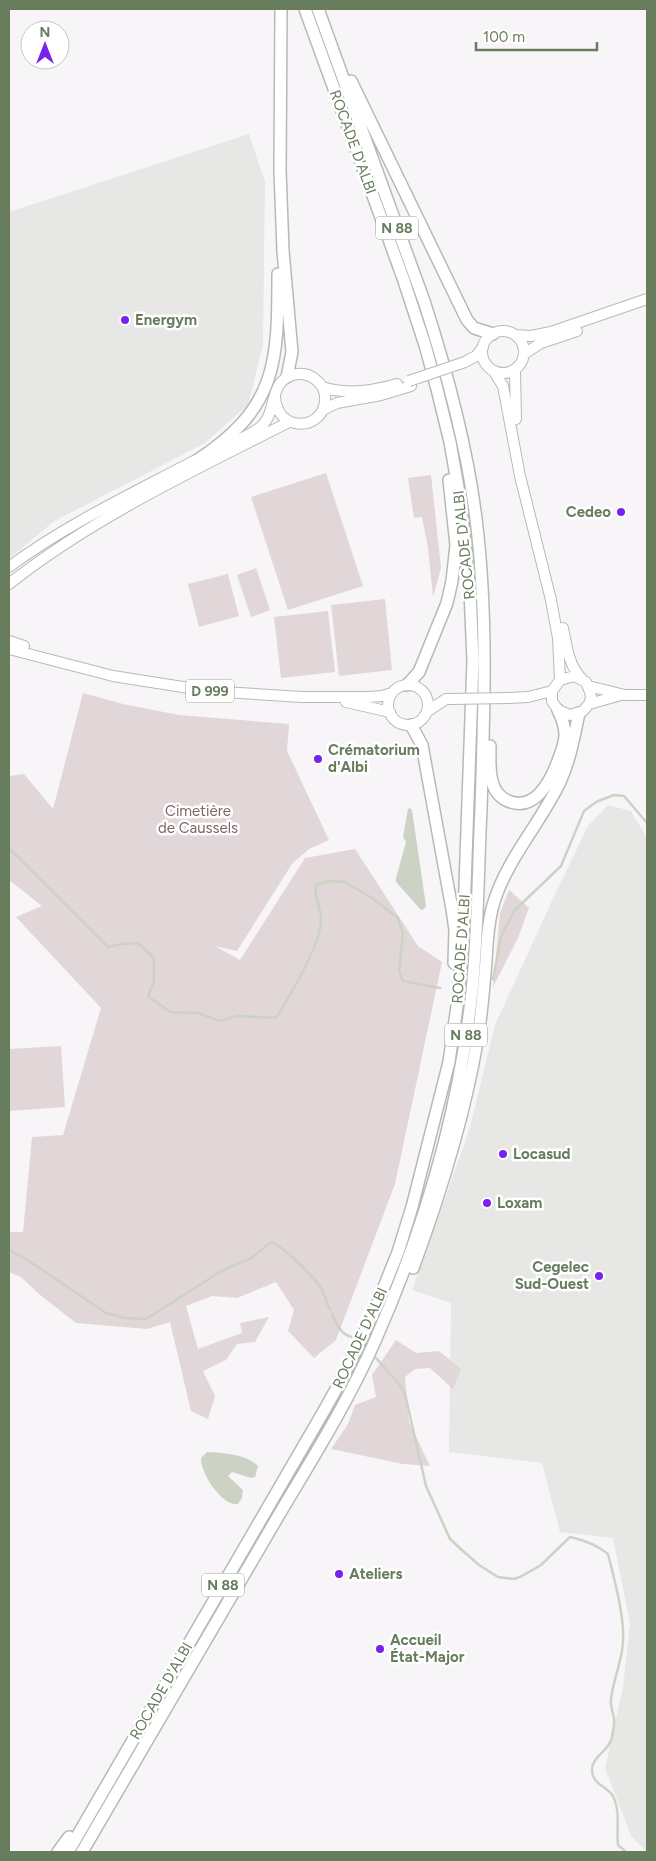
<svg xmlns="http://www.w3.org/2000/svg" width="656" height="1861" viewBox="0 0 656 1861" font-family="Figtree,sans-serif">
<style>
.built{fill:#e7e7e6}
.green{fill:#e1d6d8}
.water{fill:#ccd3c5}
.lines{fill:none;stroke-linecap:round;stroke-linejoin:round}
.stream{stroke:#ccd3c5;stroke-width:2.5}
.major-casing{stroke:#b6bcb2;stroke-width:12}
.highway-casing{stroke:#b5bbb2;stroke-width:14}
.major{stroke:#fff;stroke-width:10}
.highway{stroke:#fff;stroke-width:11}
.major-bridge-casing{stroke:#b6bcb2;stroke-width:12;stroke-linecap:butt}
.major-bridge{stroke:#fff;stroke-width:10}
.poi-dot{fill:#7822ec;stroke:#fff;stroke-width:2}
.labels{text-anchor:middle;stroke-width:5;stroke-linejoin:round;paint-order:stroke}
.shield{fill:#fff;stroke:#95a38e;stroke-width:1}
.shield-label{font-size:14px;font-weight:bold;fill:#687c5e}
.street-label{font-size:15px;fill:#687c5e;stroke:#fff}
.poi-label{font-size:15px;font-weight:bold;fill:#687c5e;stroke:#fff;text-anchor:start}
.park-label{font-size:15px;fill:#7f6565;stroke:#fff}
</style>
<rect width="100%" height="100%" fill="#f8f5f8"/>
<path class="built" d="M249 134 265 182 263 345 248 405 205 443 53 522 9 559V212Z
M608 805 631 811 647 838V1852L631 1836 605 1768 623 1687 630 1624 613 1538 560 1532 542 1463 449 1452 451 1303 412 1290 469 1131 495 1025 556 892 588 826Z"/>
<path class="green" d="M326 473 363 586 288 610 251 497Z
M431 475 441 568 433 597 428 548 422 517 414 518 408 478Z
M256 568 270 610 251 617 237 575Z
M228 574 239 616 199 627 188 584Z
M385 599 392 670 339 676 331 605Z
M328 611 335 672 281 678 274 617Z
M83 693 123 704 179 715 289 724 287 751 329 840 309 849 292 864 237 951 215 946 240 960 305 858 355 849 418 946 442 962 395 1184 336 1340 314 1358 288 1331 294 1310 276 1282 237 1298 212 1296 186 1306 198 1349 242 1333 240 1323 269 1317 255 1342 237 1344 226 1360 203 1371 215 1396 208 1419 191 1411 170 1322 147 1329 76 1323 39 1294 21 1277 9 1272V1232H23L32 1137 63 1135 101 1008 16 917 42 906 9 880V776L24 774 53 809Z
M509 890 529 908 518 938 493 987 500 913Z
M61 1046 65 1107 9 1111V1049Z
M396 1340 416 1353 439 1351 461 1369 453 1389 430 1368 415 1369 405 1377 409 1422 430 1466 403 1464 331 1449 348 1424 355 1405 376 1397 372 1375Z"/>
<path class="water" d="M410 808 412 810 426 906 424 909 421 910 396 882V878L406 842 403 837 408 809Z
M207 1452C223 1453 246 1454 258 1466L255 1477 251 1478 232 1472 228 1476 243 1490 242 1498 238 1504C222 1507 200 1472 201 1458Z"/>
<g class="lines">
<path class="stream" d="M9 848 108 947 121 944 138 943 154 958V981L148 996 170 1012 198 1013 220 1021 237 1016 276 1018C289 997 322 942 321 919 321 906 313 897 316 885L328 881 345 882 372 898 398 918 403 933 399 971 403 981 440 988
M493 979 501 937 514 911 561 866 584 811 596 802 614 795 624 796 647 823
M9 1250 26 1259 106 1313 125 1318 146 1319 220 1272 253 1257 271 1242C281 1244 315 1278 321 1288 325 1295 327 1303 330 1310
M332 1314C336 1323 341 1335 352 1337
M376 1358 399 1384 405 1394 426 1486 450 1539 463 1551 479 1565 498 1577 514 1579 522 1576 541 1565 570 1537C584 1540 597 1545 608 1554 615 1582 627 1624 622 1651 619 1668 613 1683 611 1699 610 1706 613 1712 614 1718 615 1724 613 1731 612 1737 610 1751 591 1756 592 1771 593 1785 607 1786 613 1796 621 1812 616 1828 618 1845L626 1852"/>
<g class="major-casing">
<path id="major" d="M482 352a21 21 0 1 1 42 0a21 21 0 1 1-42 0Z
M515 335 531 336 551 332 647 299
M524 354 541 343 577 331
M465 362 476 356 483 347
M493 370 503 386 520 476 551 600 558 638 560 680 552 691V701L558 710 570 715 583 711 589 704 591 698 590 692 586 682 574 676 560 680
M515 370 516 419
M322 387C346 395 373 391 397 384
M323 410 337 403 381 395 411 386
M9 567C64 526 129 495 190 463 212 452 237 443 258 429 279 415 267 382 293 375 310 370 327 384 325 402 321 432 276 432 275 396
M9 584C94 517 193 471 289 422
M563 628C567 646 568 665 582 679
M9 641 24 646
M9 649 113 676 208 691 302 697H368L382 696 392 693
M388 705a20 20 0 1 1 40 0a20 20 0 1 1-40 0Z
M588 686 625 695H647
M508 698 528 697 552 691
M346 702 390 712
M589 704 621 695
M428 711 446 699H451"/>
</g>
<g class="highway-casing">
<path id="highway" d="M281 9 280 170 283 251 292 352 287 377
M351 81 467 320 474 328 493 334
M196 461C277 408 278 364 278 274
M407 685 419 672 447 603 452 581 456 545 449 480
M411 725 422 745 452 909 455 930 454 963
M490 746C490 757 489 770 492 781 494 790 499 797 508 801 535 812 550 782 558 761 561 752 565 744 565 735 565 726 562 718 558 710
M413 1268C441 1192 465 1116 478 1036 482 1011 484 986 486 961 487 941 488 923 493 905 506 860 540 824 560 782 570 760 574 737 579 713
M58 1852 69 1837
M68 1852 325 1409 345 1373 376 1307 398 1252 412 1207 449 1062 458 999 463 942 473 661 470 591 460 499 450 442 437 389 425 345 403 278 305 9
M82 1852C143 1747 204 1642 266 1537 303 1473 345 1409 375 1341 424 1230 459 1112 472 991 478 931 478 869 481 809 484 712 488 615 476 519 467 445 447 372 424 301L318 9"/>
</g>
<use href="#major" class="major"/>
<use href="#highway" class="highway"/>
<g class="major-bridge-casing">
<path id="major-bridge" d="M409 381 465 362
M451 699 508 698"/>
</g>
<use href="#major-bridge" class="major-bridge"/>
</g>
<g class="poi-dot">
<circle cx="125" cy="320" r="5"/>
<circle cx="621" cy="512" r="5"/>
<circle cx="318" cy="759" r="5"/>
<circle cx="503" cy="1154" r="5"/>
<circle cx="487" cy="1203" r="5"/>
<circle cx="599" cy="1276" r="5"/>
<circle cx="339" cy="1574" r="5"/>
<circle cx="380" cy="1649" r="5"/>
</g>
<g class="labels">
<g class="shield">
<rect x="376" y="216.5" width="42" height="23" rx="4"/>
<rect x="186" y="679.5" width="48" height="23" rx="4"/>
<rect x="445" y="1023.5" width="42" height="23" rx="4"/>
<rect x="202" y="1573.5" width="42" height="23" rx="4"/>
</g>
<g class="shield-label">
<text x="397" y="233">N 88</text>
<text x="210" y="696">D 999</text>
<text x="466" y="1040">N 88</text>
<text x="223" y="1590">N 88</text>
</g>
<g class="street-label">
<text transform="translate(353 142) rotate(70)" y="5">ROCADE D'ALBI</text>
<text transform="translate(464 545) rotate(-96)" y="5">ROCADE D'ALBI</text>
<text transform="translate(461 949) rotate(-86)" y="5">ROCADE D'ALBI</text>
<text transform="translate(360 1338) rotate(-65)" y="5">ROCADE D'ALBI</text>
<text transform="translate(161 1691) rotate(-60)" y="5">ROCADE D'ALBI</text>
</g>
<g class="poi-label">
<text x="135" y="325">Energym</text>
<text x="611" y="517" text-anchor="end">Cedeo</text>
<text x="328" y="755">Crématorium<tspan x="328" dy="17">d'Albi</tspan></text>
<text x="513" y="1159">Locasud</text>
<text x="497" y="1208">Loxam</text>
<text x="589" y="1272" text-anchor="end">Cegelec<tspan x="589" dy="17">Sud-Ouest</tspan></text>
<text x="349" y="1579">Ateliers</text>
<text x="390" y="1645">Accueil<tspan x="390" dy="17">État-Major</tspan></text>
</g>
<g class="park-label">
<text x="198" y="816">Cimetière<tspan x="198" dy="17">de Caussels</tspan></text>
</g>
</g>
<rect width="656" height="1861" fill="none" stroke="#687c5e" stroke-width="20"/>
<g transform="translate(45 45)"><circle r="24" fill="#ffffff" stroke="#c3cbbf"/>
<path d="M0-4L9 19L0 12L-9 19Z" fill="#7822ec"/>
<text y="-8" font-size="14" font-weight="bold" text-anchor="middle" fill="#687c5e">N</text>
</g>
<path d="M476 42v8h121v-8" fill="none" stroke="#687c5e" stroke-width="2.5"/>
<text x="483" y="42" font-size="15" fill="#687c5e" stroke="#ffffff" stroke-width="4" paint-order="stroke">100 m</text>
</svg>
